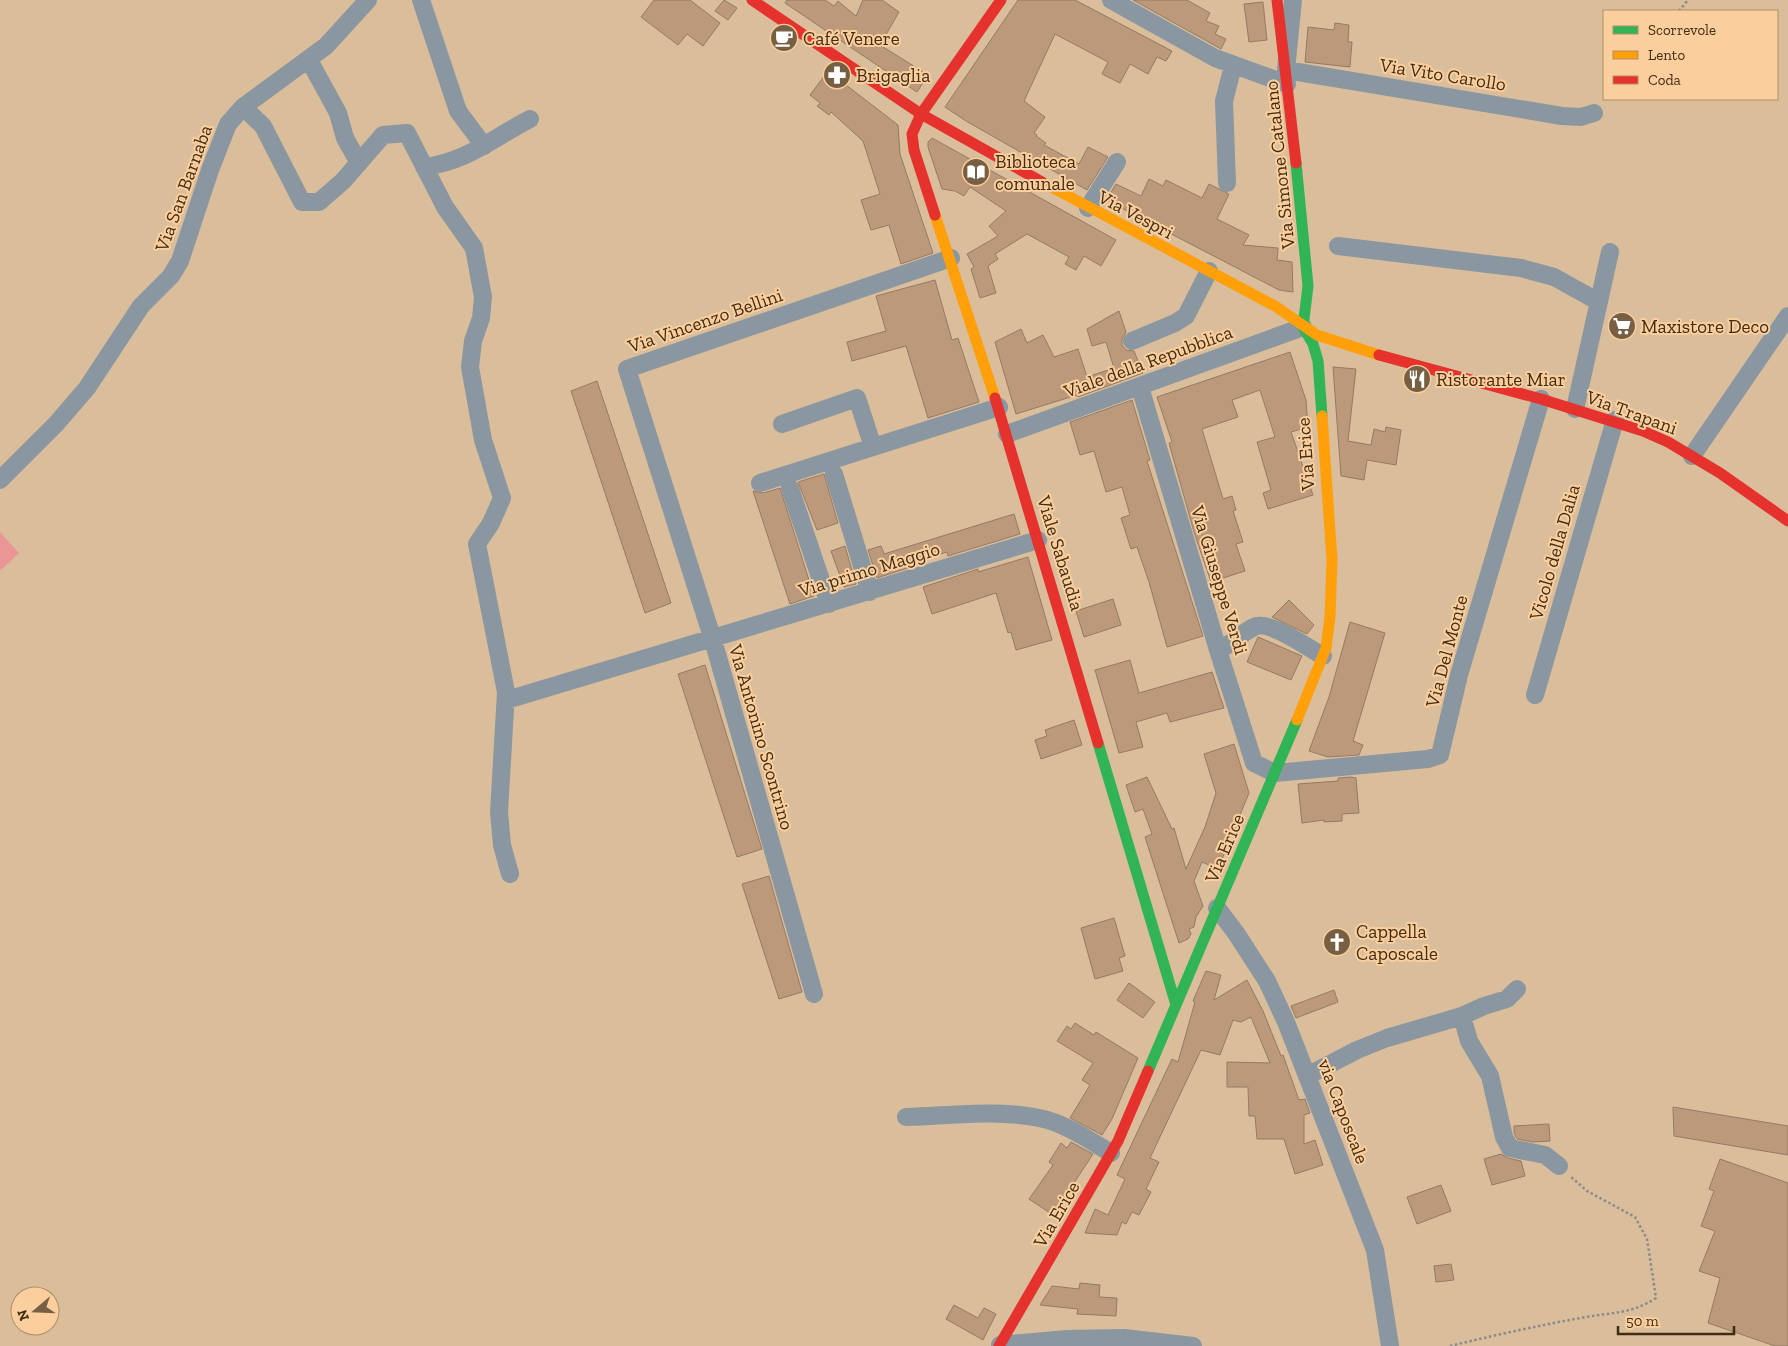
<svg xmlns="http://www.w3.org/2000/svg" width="1788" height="1346" viewBox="0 0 1788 1346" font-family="'Zilla Slab',serif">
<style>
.green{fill:#eb9696}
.building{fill:#bc997b;stroke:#947b64}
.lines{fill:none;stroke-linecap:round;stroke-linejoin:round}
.path{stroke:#8a8b8a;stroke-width:2.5;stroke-dasharray:2.5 2.5;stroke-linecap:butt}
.street{stroke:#8a96a0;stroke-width:18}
.fast{stroke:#30b455;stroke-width:11}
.slow{stroke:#ff9f0a;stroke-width:11}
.jam{stroke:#e5322d;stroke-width:11}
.labels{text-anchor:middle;stroke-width:4;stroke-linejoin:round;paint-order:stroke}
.poi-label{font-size:19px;fill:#422d13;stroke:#fbce9d;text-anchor:start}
.street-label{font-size:19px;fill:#422d13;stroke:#fbce9d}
</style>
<rect width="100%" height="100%" fill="#dabd9b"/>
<path class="green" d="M0 532 19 553 0 571Z"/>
<path class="building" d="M654 0H690L720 23 703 46 687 34 678 45 641 17Z
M724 0 737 8 728 20 715 11Z
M787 0H825L834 6 838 1 856 16 863 0H882L899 12 880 45 928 75 917 92 785 3Z
M1018 0H1075L1172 51 1166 61 1157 57 1148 74 1130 64 1120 83 1102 74 1108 62 1055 34 1024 101 1045 117 1034 133 1037 135 1036 136 1046 143 1044 145 1079 164 1088 147 1108 157 1087 190 966 121 945 107Z
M1133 0H1187L1210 13 1206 21 1219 26 1215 34 1226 39 1221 49Z
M1263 2 1267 40 1249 42 1244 4Z
M1335 23 1349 25 1348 42H1352L1350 67 1305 62 1308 27 1334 30Z
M828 71 898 125 900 154 933 253 901 264 889 225 871 230 861 200 880 194 863 141 831 112 829 115 817 106 820 103 810 95Z
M932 138 1116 240 1101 266 1084 256 1076 270 1065 264 1069 257 1027 234 995 254 998 259 988 266 996 293 980 298 971 269 974 267 967 254 998 236 989 226 1006 211 970 187 964 196 955 191 942 189 928 147V142Z
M1149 179 1163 186 1166 180 1202 198 1209 184 1229 194 1217 219 1249 235 1243 245 1278 248 1277 260 1292 262 1293 292 1279 290 1106 200 1116 184 1141 196Z
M935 280 952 340 958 338 979 402 928 418 906 346 852 361 847 342 886 331 876 296Z
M1119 311 1126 332 1122 339V345L1126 350 1134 351 1143 373 1078 397 1077 395 1016 414 995 342 1021 329 1027 343 1043 335 1054 357 1078 349 1087 377 1114 368 1106 342 1092 346 1087 329Z
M1290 352 1306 400 1308 427 1291 432 1313 495 1268 509 1263 493 1271 490 1257 442 1275 437 1260 390 1232 400 1238 417 1202 429 1223 499 1232 496 1236 510 1233 511 1243 542 1236 544 1245 571 1211 582 1194 532 1169 443 1172 442 1157 397Z
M1333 367 1356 369 1348 441 1371 445 1374 429 1385 432 1386 427 1401 430 1396 465 1367 460 1364 480 1341 476Z
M597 381 671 603 645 613 571 391Z
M1132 400 1150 460 1147 461 1203 636 1167 647 1149 582 1137 547 1131 549 1121 518 1130 515 1122 487 1106 492 1094 451 1080 455 1070 422Z
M824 474 838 523 817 530 798 482Z
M780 488 814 596 790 604 753 491 763 493Z
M1014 514 1020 534 948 556 947 552 919 561 920 564 877 578 868 550 881 546 884 554Z
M845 546 856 584 844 587 831 551Z
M1028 557 1052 640 1016 650 1011 632 1008 633 996 593 932 614 923 587 978 569V572Z
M1113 599 1121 625 1084 637 1076 611Z
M1289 600 1314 625 1307 634 1272 617Z
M1350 622 1385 633 1353 741 1363 745 1359 755 1328 757 1309 751 1329 697Z
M1258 637 1302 656 1291 680 1247 662Z
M1130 660 1139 693 1212 672 1224 708 1170 722 1167 713 1136 722 1143 747 1119 753 1095 670Z
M705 665 762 849 737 857 678 674Z
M1074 720 1082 745 1041 759 1035 740 1047 736 1045 730Z
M1234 744 1249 793 1218 869 1202 862 1194 881 1203 906 1196 917 1194 927 1189 929 1191 934 1188 939 1179 943 1145 837 1152 834 1143 809 1135 812 1126 785 1147 777 1172 829 1174 828 1186 869 1205 827 1216 793 1204 754Z
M1351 777 1356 778 1359 813 1342 814V821L1324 822V820L1302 823 1298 784 1338 781V778Z
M769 876 802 992 779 999 742 884Z
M1114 918 1125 956 1119 958 1123 971 1095 979 1081 928Z
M1206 971 1221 975 1214 1000 1247 980 1263 1011 1281 1056 1283 1055 1299 1100 1305 1099 1310 1113 1304 1115V1144L1315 1140 1323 1165 1295 1174 1284 1139H1257L1255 1116H1249L1248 1087H1227V1062L1270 1063 1251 1017 1241 1022 1233 1020 1220 1055 1201 1050 1150 1158 1159 1162 1146 1189 1151 1192 1139 1215 1132 1212 1126 1224 1122 1222 1117 1235 1085 1233 1095 1209 1108 1215 1125 1179 1117 1175 1172 1059 1178 1062 1195 1002 1193 1001Z
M1129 983 1155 1002 1143 1018 1117 1000Z
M1334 990 1338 1002 1296 1018 1291 1006Z
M1075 1023 1094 1035 1096 1032 1138 1058 1112 1119 1102 1135 1070 1118 1090 1085 1082 1080 1093 1063 1057 1041 1067 1026 1071 1029Z
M1673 1107 1788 1126V1155L1674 1136Z
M1549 1124 1550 1141 1533 1142 1517 1139 1514 1133V1126Z
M1071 1142 1093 1154 1053 1215 1029 1199 1053 1165 1049 1162 1061 1143 1067 1148Z
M1501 1154 1508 1158 1521 1161 1525 1176 1492 1185 1484 1159Z
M1720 1159 1788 1183V1346H1775L1708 1323 1720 1278 1699 1271 1715 1231 1701 1226 1714 1191 1709 1189Z
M1441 1185 1451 1211 1417 1224 1407 1197Z
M1451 1264 1454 1280 1436 1282 1434 1266Z
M1080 1283 1100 1285 1099 1297 1117 1298 1116 1316 1077 1314 1078 1309 1040 1305 1052 1286 1079 1289Z
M954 1305 978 1318 984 1308 996 1314 983 1340 946 1319Z"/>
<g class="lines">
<path class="path" d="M1679 11 1688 0
M1450 1346C1495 1335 1541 1325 1586 1317 1614 1312 1631 1314 1656 1298L1647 1239 1635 1217 1587 1191 1570 1176"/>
<path class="street" d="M421 0 458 111 484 146
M1111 0 1215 58 1287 84
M1293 0 1286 70 1562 116 1581 117 1594 113
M309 60 338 113 345 138 359 163
M243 107 263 126 302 202H319L343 181 383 135 407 133 445 207 474 248 483 297 481 318 473 341 470 367 483 440 502 498 491 523 477 544 506 692 499 812 502 845 510 874
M424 167C466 162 493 138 530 119
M1227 183 1224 101 1233 66
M1088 208 1117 162
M1338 246 1521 268 1554 277 1599 302
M1132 341 1175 323 1186 316 1209 271
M1140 387 1218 650 1254 763 1275 773 1428 759 1440 755 1459 675 1541 399
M1575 409 1610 252
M782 424 857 398 873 447
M1007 434 1303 327
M1692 456 1788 316
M834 474 870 592
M0 480 56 424 87 388 141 306 171 276 180 261 210 170 228 124 243 107 326 46 368 0
M760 483 999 407
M790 488 829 604
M1218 650C1232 645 1241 633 1254 627 1268 619 1308 648 1323 656
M1535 695 1615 420
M507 700 1038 540
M1217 908 1236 933 1267 981 1286 1022 1375 1250 1390 1346
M814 994 713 640 627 369 951 258
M1462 1016 1469 1041 1490 1076 1504 1137 1510 1148 1545 1155 1559 1166
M1307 1076 1357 1050 1387 1038 1462 1016 1484 1006 1507 999 1517 989
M906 1117C949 1116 996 1109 1039 1118 1065 1123 1089 1140 1111 1153
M1000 1345 1067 1339 1124 1338 1193 1346"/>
<path class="fast" d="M1296 163 1308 286 1303 327 1313 344 1318 361 1322 416
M1098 743 1176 1005
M1148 1071 1297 720"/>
<path class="slow" d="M1042 182 1275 306 1317 335 1379 355
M935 215 995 398
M1297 720 1326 648 1330 617 1332 560 1322 416"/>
<path class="jam" d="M752 0 921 114 1042 182
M1277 0 1296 163
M935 215 914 150 912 134 921 114 1001 0
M1379 355 1541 399 1643 431 1668 442 1720 473 1788 521
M995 398 1098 743
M999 1346 1118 1141 1148 1071"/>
</g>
<defs>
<g id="cafe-disc" transform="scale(1.4375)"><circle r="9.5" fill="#775f43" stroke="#fbce9d"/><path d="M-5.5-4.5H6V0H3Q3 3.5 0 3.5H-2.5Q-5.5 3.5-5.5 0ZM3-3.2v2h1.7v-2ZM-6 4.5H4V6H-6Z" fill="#fff"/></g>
<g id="pharmacy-disc" transform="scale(1.4375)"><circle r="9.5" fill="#775f43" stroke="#fbce9d"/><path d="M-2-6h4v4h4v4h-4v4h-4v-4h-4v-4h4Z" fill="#fff"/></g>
<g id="library-disc" transform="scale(1.4375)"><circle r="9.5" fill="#775f43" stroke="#fbce9d"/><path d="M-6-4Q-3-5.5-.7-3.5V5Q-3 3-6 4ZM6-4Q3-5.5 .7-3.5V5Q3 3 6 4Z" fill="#fff"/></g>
<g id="supermarket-disc" transform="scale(1.4375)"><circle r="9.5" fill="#775f43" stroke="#fbce9d"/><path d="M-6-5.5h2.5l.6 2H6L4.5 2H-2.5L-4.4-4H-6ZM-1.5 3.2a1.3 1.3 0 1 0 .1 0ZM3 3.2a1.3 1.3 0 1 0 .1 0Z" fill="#fff"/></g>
<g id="restaurant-disc" transform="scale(1.4375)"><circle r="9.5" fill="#775f43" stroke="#fbce9d"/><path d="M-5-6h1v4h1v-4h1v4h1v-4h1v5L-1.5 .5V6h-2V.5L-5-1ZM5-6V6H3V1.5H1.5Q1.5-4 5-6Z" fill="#fff"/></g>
<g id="church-disc" transform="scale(1.4375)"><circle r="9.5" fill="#775f43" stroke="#fbce9d"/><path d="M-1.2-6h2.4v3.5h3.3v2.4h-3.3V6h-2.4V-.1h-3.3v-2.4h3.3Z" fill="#fff"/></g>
</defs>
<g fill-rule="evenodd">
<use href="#cafe-disc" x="784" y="38"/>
<use href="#pharmacy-disc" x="837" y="75"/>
<use href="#library-disc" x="976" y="172"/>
<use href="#supermarket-disc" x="1622" y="326"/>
<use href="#restaurant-disc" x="1417" y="379"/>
<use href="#church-disc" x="1337" y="942"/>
</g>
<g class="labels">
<g class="poi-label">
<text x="803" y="45">Café Venere</text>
<text x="856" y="82">Brigaglia</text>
<text x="995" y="168">Biblioteca<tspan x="995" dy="22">comunale</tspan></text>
<text x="1641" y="333">Maxistore Deco</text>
<text x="1436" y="386">Ristorante Miar</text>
<text x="1356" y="938">Cappella<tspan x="1356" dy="22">Caposcale</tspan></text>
</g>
<g class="street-label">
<text transform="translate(1443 74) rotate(9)" y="7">Via Vito Carollo</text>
<text transform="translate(1279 165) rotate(-96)" y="7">Via Simone Catalano</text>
<text transform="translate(183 188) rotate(-70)" y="7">Via San Barnaba</text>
<text transform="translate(1136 214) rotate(28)" y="7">Via Vespri</text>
<text transform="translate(705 320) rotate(-19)" y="7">Via Vincenzo Bellini</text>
<text transform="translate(1148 361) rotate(-20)" y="7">Viale della Repubblica</text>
<text transform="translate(1632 412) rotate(20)" y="7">Via Trapani</text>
<text transform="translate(1305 454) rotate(-94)" y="7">Via Erice</text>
<text transform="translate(1554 552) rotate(-74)" y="7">Vicolo della Dalia</text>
<text transform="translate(1061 553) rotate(73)" y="7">Viale Sabaudia</text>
<text transform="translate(869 569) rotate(-17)" y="7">Via primo Maggio</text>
<text transform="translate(1220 580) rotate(73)" y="7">Via Giuseppe Verdi</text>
<text transform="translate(1446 651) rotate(-75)" y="7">Via Del Monte</text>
<text transform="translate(762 737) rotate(74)" y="7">Via Antonino Scontrino</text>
<text transform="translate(1224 848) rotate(-67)" y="7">Via Erice</text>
<text transform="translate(1344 1111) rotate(69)" y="7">via Caposcale</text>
<text transform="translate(1056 1214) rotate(-60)" y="7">Via Erice</text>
</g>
</g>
<rect x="1603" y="10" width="175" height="90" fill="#fbce9d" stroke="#b18e66"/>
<rect x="1613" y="26" width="25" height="8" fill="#30b455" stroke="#b18e66"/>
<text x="1648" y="35" font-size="15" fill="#422d13">Scorrevole</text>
<rect x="1613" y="51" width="25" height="8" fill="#ff9f0a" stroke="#b18e66"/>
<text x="1648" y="60" font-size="15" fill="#422d13">Lento</text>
<rect x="1613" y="76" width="25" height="8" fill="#e5322d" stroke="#b18e66"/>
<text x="1648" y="85" font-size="15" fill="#422d13">Coda</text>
<g transform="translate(35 1311) rotate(251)"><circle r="24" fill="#fbce9d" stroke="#b18e66"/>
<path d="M0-4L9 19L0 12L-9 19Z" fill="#775f43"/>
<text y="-8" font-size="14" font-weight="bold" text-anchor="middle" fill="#422d13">N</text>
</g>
<path d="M1618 1326v8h116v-8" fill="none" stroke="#422d13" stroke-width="2.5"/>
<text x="1626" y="1326" font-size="15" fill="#422d13" stroke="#fbce9d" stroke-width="4" paint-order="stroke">50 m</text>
</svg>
